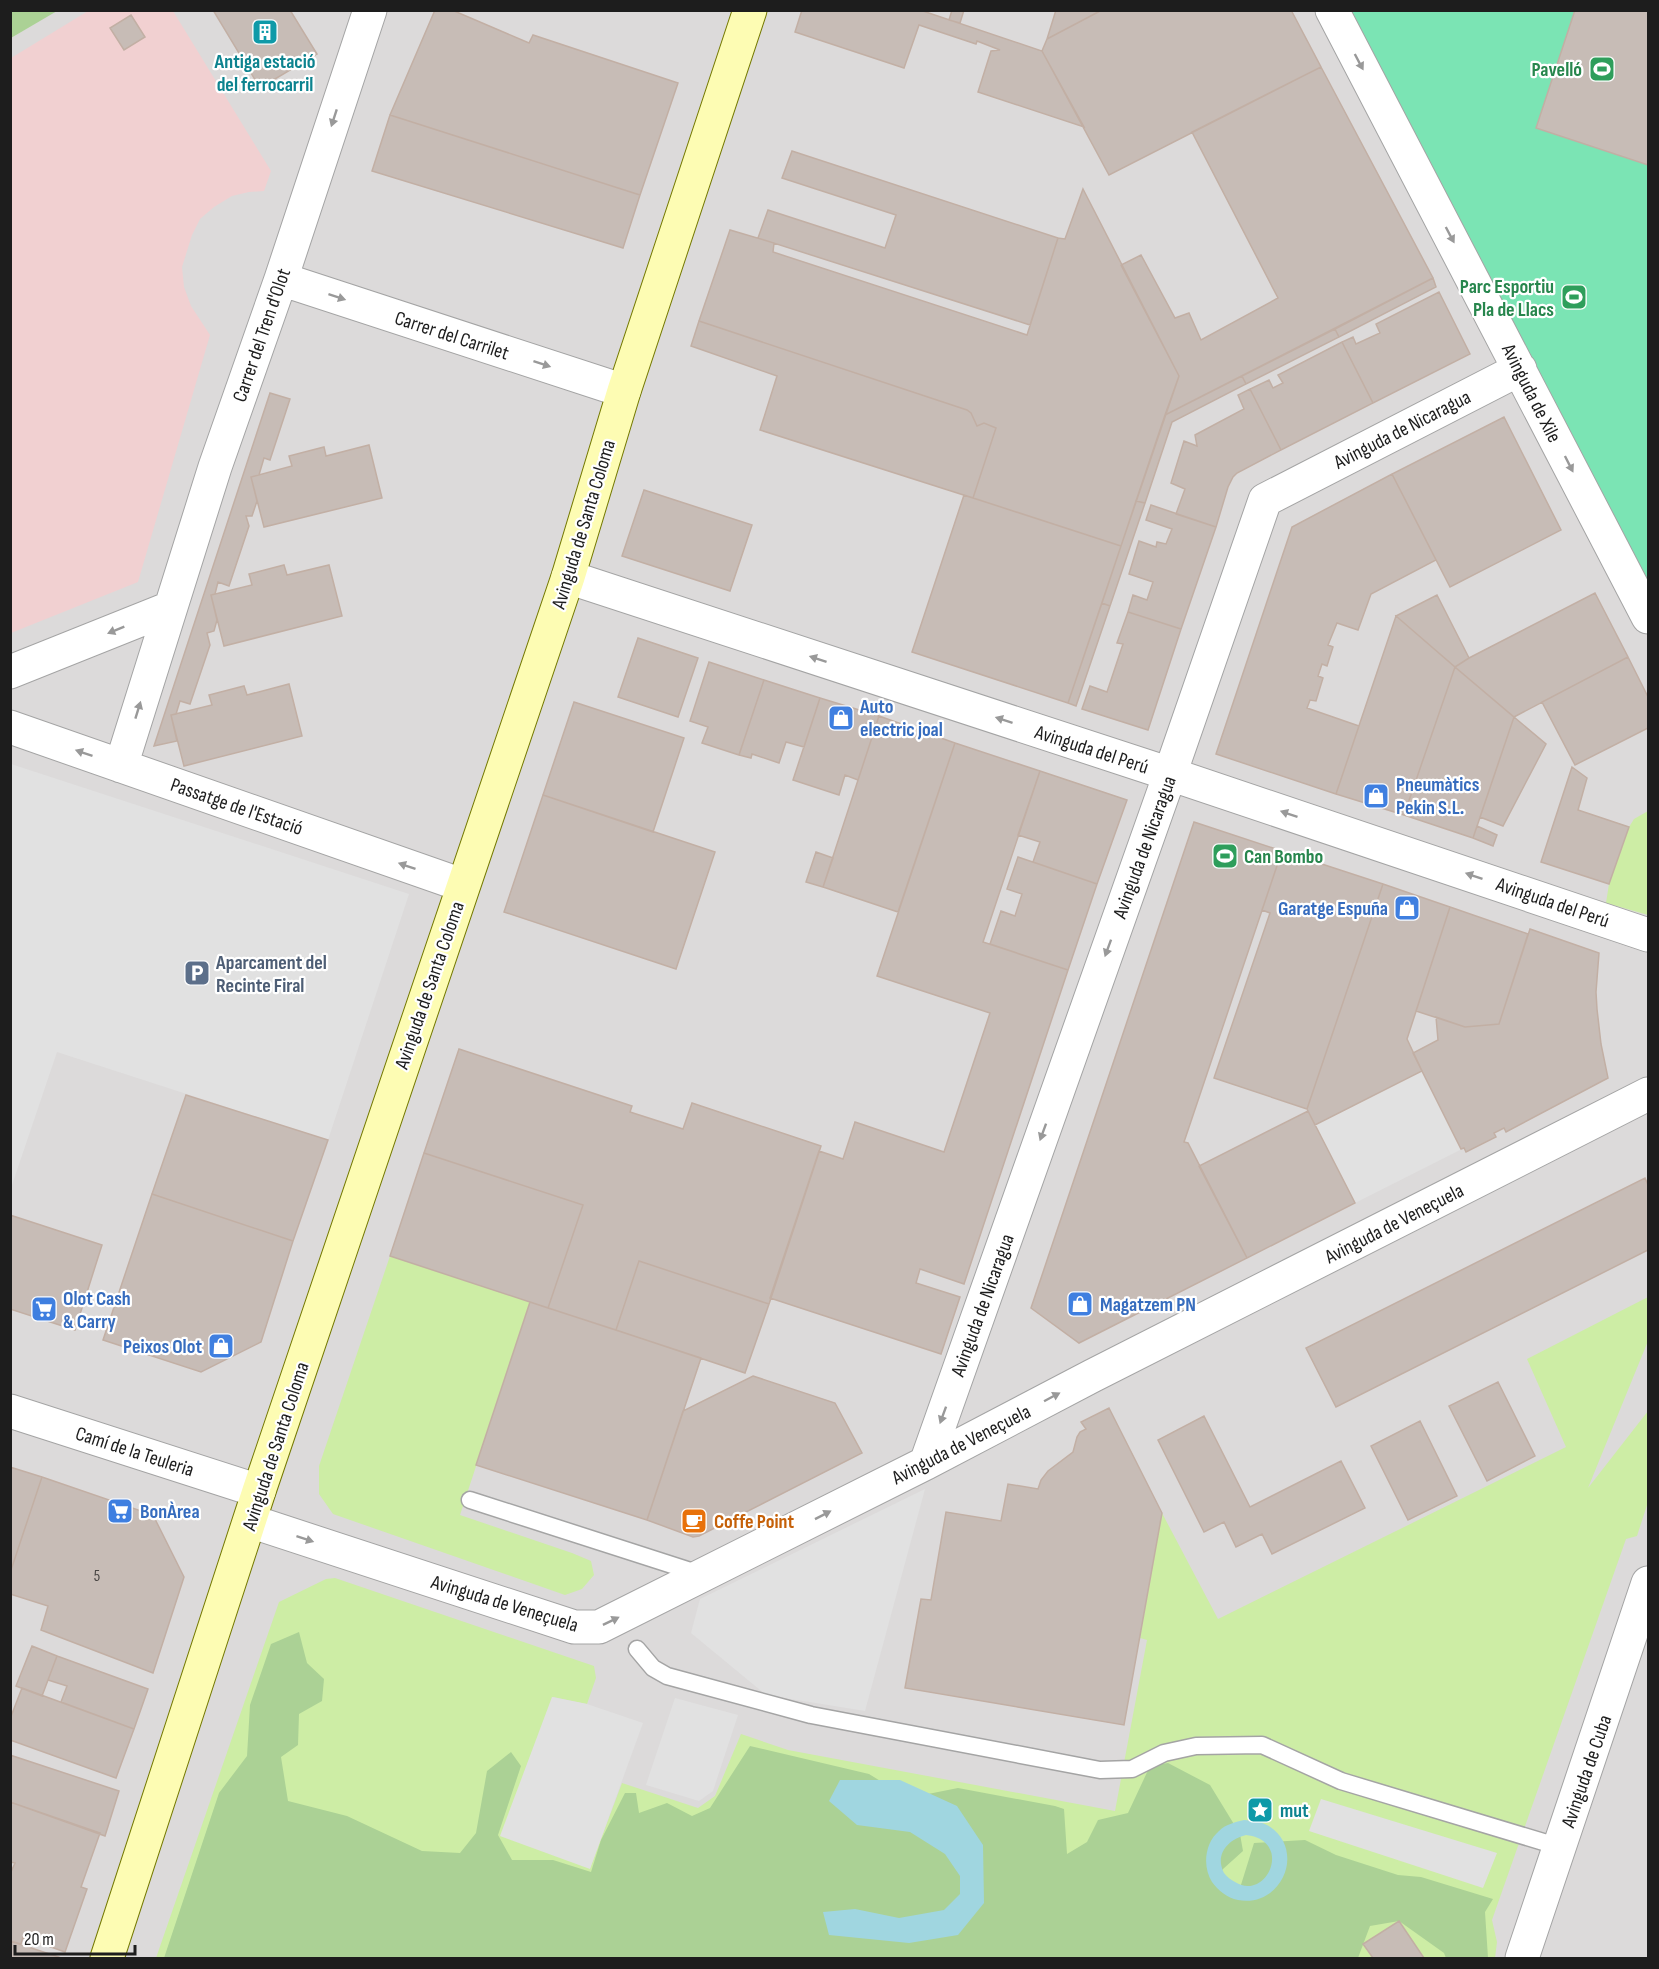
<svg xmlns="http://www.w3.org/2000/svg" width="1659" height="1969" viewBox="0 0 1659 1969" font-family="'Sofia Sans Condensed',sans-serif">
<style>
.residential{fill:#dcdada}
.commercial{fill:#f1d0d1}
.grass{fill:#cdeda5}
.forest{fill:#abd195}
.pitch{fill:#7be4b4}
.parking{fill:#e1e1e1}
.water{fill:#a0d6e0;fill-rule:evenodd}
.building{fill:#c7bcb6;stroke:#c2afa4;stroke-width:1.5}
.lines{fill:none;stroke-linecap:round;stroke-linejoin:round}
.lane-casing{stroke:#a4a4a4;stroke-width:19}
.street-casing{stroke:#a4a4a4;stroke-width:35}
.secondary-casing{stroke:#747900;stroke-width:35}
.lane{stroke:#fff;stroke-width:16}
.street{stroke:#fff;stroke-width:33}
.secondary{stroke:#fdfcb3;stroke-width:33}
.oneway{fill:#999}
.labels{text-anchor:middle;stroke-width:4.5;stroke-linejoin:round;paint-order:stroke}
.number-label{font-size:16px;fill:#484543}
.culture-label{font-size:20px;font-weight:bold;fill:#0d838f;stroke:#fff}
.leisure-label{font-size:20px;font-weight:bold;fill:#27864d;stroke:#fff;text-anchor:end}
.street-label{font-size:20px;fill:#1d1d1d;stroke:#fff}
.shop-label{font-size:20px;font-weight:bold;fill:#366cbe;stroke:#fff;text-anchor:start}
.service-label{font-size:20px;font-weight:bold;fill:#4e5e75;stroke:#fff;text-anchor:start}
.food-label{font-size:20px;font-weight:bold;fill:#c56008;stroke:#fff;text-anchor:start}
</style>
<rect width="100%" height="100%" fill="#efeae3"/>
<path class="residential" d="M57 10 1648 11V1958H11V38Z"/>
<path class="commercial" d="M88 11H173L271 171 264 191 249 192 232 196 214 207 200 219 192 235 182 267 184 287 191 306 210 335 138 582 11 633V58Z"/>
<path class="grass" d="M1648 811V915L1606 903 1609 884 1629 827 1634 819Z
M390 1256 530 1302 460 1515 572 1553 591 1561 594 1575 582 1589 565 1595 333 1514 319 1494V1466Z
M1648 1297V1341L1588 1488 1648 1411V1502L1637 1536 1626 1539 1492 1920 1497 1942 1495 1958H156L279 1602 326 1579 335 1578 594 1666 596 1678 587 1704 553 1697 590 1868 622 1783 698 1808 715 1796 741 1734 788 1750 1115 1811 1147 1640 1140 1638 1162 1513 1218 1619 1566 1447 1527 1359Z"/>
<path class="forest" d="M11 10H57V11L11 38Z
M299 1632 307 1663 324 1679 322 1701 299 1714 298 1745 281 1757 288 1801 347 1816 422 1851 460 1853 476 1833 487 1771 511 1752 521 1766 498 1835 512 1860H553L591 1872 601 1840 625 1793H636L639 1813 667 1803 692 1816 710 1808 750 1746 869 1774 908 1798 958 1788 1055 1806 1064 1809 1067 1854 1087 1842 1098 1820 1128 1813 1150 1766 1168 1763 1210 1785 1240 1834 1243 1851 1223 1869 1218 1876 1240 1888 1254 1843 1305 1840 1336 1855 1398 1875 1421 1877 1493 1899 1485 1912 1488 1958H1446L1444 1953 1399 1921 1370 1926 1358 1958H164L219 1793 247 1756 250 1705 271 1644Z"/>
<path class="pitch" d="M1350 11H1648V583Z"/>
<path class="parking" d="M11 764 409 894 328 1140 57 1052 12 1185H11Z
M1422 1071 1464 1148 1355 1203 1315 1125Z
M925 1489 865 1711 766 1695 691 1633 700 1599Z
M552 1697 587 1704 643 1723 590 1869 500 1836Z
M675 1698 738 1715 713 1791 699 1801 646 1785Z
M1321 1799 1497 1853 1483 1888 1309 1831Z"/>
<path class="water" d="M840 1780H900L957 1806 983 1845 984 1903 958 1935 909 1943 829 1935 823 1912 855 1909 899 1918 944 1910 960 1894V1876L945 1854 910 1832 857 1825 829 1801Z
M1244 1820C1252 1821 1260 1821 1267 1825 1307 1848 1283 1908 1238 1900 1227 1898 1218 1890 1212 1882 1202 1866 1205 1843 1219 1831 1226 1824 1236 1822 1244 1820ZM1246 1835C1294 1840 1267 1902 1235 1882 1231 1880 1227 1877 1224 1873 1214 1854 1229 1839 1246 1835Z"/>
<path class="building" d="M213 10H290L317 54 260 88Z
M435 10H452L529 43 533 35 678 83 640 195 390 115Z
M802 10H920L1042 51 1084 127 978 92 991 51 1000 50 977 41 976 44 919 25 904 68 795 32Z
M952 10H964L960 23 949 20Z
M1056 10H1102L1047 39Z
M1102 10H1291L1321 67 1109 175 1042 51 1047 39Z
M1575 10H1648V165L1536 128Z
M131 15 145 37 124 50 110 28Z
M1321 67 1433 278 1165 415 1179 376 1121 265 1141 255 1175 318 1189 313 1201 340 1278 298 1192 132Z
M390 115 640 195 623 248 372 171Z
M792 151 1058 238 1030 325 758 238 768 210 885 248 896 215 782 178Z
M1083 189 1179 376 1121 546 973 498 996 428 984 423 977 426 971 413 967 410 699 321 730 230 774 243 773 252 1027 335 1058 238 1065 239Z
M1433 278 1436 287 1339 337 1335 329Z
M1439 292 1470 354 1373 403 1342 342 1353 337 1356 344 1380 333 1376 324Z
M699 321 967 410 971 413 977 426 984 423 996 428 973 498 760 430 777 376 691 346Z
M1335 329 1339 337 1246 384 1242 376Z
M1342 342 1373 403 1281 450 1250 389 1269 380 1273 388 1283 383 1278 375Z
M1242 376 1246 384 1172 422 1145 503 1136 501 1165 415Z
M1250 389 1281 450 1237 473 1233 477 1228 487 1216 527 1176 514 1185 489 1171 483 1184 441 1197 446 1195 435 1244 409 1238 395Z
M270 393 290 399 270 460 264 458 259 475 251 477 257 501 252 516H246L249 526 229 586 218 582 215 594 211 595 217 620 214 631 207 633 210 645 190 704 180 701 176 714 171 715 177 741 154 746Z
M1504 417 1561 530 1450 587 1392 474Z
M369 445 382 498 264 527 251 477 292 466 289 456 324 447 326 456Z
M1392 474 1436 560 1371 594 1358 630 1337 623 1328 645 1333 647 1327 666 1322 664 1318 676 1323 678 1316 701 1310 700 1307 708 1359 726 1336 794 1216 754 1292 527Z
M644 490 752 525 730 591 622 556Z
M964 495 1121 546 1068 703 912 652Z
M1136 501 1145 503 1110 606 1102 603Z
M1151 505 1216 527 1181 629 1128 612 1133 595 1147 600 1153 582 1129 574 1139 541 1156 547 1157 542 1166 544 1172 529 1146 520Z
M284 565 287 575 329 565 342 616 224 646 211 595 252 585 249 574Z
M1595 593 1628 657 1514 717 1455 667 1469 658Z
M1437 595 1469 658 1455 667 1396 616Z
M1102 603 1110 606 1076 706 1068 703Z
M1128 612 1181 629 1148 730 1082 709 1090 686 1107 692 1123 644 1117 643Z
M1396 616 1455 667 1404 815 1336 794Z
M638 638 698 658 678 717 618 697Z
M1628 657 1648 697V728L1575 765 1542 702Z
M709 662 764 680 739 755 702 743 708 727 690 721Z
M1455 667 1514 717 1473 838 1404 815Z
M764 680 820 698 804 747 786 742 779 763 752 754 751 758 739 755Z
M289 684 302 736 184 766 171 715 212 705 209 695 244 686 247 695Z
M820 698 879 716 858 780 845 775 839 795 793 780Z
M574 702 684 738 653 832 543 795Z
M879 716 955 743 898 912 823 887Z
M1514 717 1546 744 1503 826 1480 817Z
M955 743 1040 771 983 942 1068 970 964 1284 920 1269 916 1283 960 1297 941 1354 770 1298 819 1151 843 1159 855 1122 944 1152 990 1013 877 976Z
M1572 767 1587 778 1578 810 1629 827 1609 884 1541 862Z
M1040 771 1127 800 1097 884 1033 862 1040 842 1018 835Z
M543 795 715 852 676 969 504 912Z
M1194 822 1282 851 1184 1142 1188 1143 1247 1258 1079 1343 1031 1308Z
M1477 826 1497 835 1493 846 1473 838Z
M1282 851 1383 884 1307 1109 1214 1078 1270 913 1262 910Z
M816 852 833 858 823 887 806 882Z
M1018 857 1097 884 1068 970 990 944 1001 911 1015 916 1022 894 1007 889Z
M1383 884 1450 907 1407 1039 1422 1071 1315 1125 1307 1109Z
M1450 907 1528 934 1499 1024 1465 1027 1416 1011Z
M1530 929 1599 953 1596 992 1597 1009 1601 1044 1608 1078 1506 1132 1504 1128 1494 1133 1496 1137 1466 1152 1464 1148 1461 1149 1413 1053 1438 1040 1436 1017 1465 1027 1499 1024Z
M459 1049 632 1106 630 1112 683 1129 692 1103 821 1146 769 1304 639 1261 616 1330 548 1308 583 1205 424 1153Z
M186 1095 328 1140 293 1241 152 1194Z
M1308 1111 1355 1203 1247 1258 1199 1166Z
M424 1153 583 1205 548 1308 390 1256Z
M1645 1178 1648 1185V1250L1336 1407 1306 1348Z
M152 1194 293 1241 261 1342 201 1372 103 1340Z
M10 1215 102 1245 75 1330 10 1309Z
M639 1261 769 1304 745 1373 616 1330Z
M530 1302 701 1358 647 1520 476 1465Z
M753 1376 835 1403 862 1453 699 1536 693 1537 647 1520 683 1411Z
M1498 1382 1535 1456 1487 1481 1449 1406Z
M1109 1408 1162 1513 1124 1725 905 1688 921 1599 931 1600 946 1512 1001 1521 1008 1484 1038 1489 1041 1480 1048 1471 1073 1452 1077 1437 1080 1432 1086 1429 1081 1422Z
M1204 1416 1250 1507 1341 1461 1365 1508 1272 1554 1262 1534 1236 1547 1224 1522 1204 1532 1158 1440Z
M1420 1421 1457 1496 1408 1520 1371 1446Z
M10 1467 42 1477 10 1573Z
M42 1477 153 1515 184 1577 153 1673 41 1630 48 1606 10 1594V1573Z
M32 1646 57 1656 42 1696 16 1686Z
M57 1656 148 1689 134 1729 61 1702 67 1686 48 1680Z
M22 1688 134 1729 116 1778 10 1740V1719Z
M10 1755 119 1791 105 1836 10 1802Z
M10 1802 100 1833 81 1887 87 1889 65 1952 23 1937 21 1944 10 1941V1874L15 1863 10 1862Z
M1399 1921 1424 1958H1373L1363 1944Z
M10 1941 59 1957 58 1958H10Z"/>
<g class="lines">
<g class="lane-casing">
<path id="lane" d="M470 1500 700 1574
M637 1649 653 1668 667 1676 811 1715 1100 1770 1132 1769 1164 1753 1196 1746 1262 1745 1341 1781 1560 1847"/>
</g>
<g class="street-casing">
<path id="street" d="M1332 10 1648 617
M281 279 624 391
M568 577 1170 774 1648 935
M10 672 170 608
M10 727 462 885
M121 766 215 467 281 279 370 10
M10 1411 259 1491
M926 1463 1170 774 1265 500 1520 369
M250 1521 574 1627H599L926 1463 1092 1376 1648 1094
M1522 1958 1648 1583"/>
</g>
<g class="secondary-casing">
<path id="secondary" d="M107 1958 259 1491 568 577 624 391 750 10"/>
</g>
<use href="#lane" class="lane"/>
<use href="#street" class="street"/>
<use href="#secondary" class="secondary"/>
</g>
<defs><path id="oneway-solid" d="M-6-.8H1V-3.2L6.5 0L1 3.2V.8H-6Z" transform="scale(1.5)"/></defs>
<g class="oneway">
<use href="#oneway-solid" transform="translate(1359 62) rotate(62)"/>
<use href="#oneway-solid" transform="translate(334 118) rotate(108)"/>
<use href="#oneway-solid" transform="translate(1450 235) rotate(62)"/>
<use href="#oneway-solid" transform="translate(337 297) rotate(18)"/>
<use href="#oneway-solid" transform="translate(542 364) rotate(18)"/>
<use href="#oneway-solid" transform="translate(1569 464) rotate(63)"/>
<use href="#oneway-solid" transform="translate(116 630) rotate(158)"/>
<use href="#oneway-solid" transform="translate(818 659) rotate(-162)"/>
<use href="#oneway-solid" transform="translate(138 710) rotate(-73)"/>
<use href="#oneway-solid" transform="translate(1004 720) rotate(-162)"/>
<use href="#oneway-solid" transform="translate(84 753) rotate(-161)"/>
<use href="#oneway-solid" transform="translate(1289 814) rotate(-161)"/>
<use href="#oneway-solid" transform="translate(407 866) rotate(-161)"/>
<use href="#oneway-solid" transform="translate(1474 876) rotate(-161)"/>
<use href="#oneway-solid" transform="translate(1108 948) rotate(110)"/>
<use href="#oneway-solid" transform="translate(1043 1132) rotate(110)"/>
<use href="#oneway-solid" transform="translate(1052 1397) rotate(-28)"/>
<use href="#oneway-solid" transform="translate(943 1415) rotate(110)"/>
<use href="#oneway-solid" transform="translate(823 1515) rotate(-27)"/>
<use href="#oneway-solid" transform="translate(305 1539) rotate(18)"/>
<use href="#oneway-solid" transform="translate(611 1621) rotate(-26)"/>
</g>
<defs>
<g id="building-square" transform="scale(1.35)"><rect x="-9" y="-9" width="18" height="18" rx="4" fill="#0f9aa8" stroke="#fff"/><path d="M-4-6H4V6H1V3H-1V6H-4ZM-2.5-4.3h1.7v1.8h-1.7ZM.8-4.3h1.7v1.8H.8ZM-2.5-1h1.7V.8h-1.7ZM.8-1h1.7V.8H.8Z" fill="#fff"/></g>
<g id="stadium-square" transform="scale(1.35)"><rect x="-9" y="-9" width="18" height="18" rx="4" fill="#2e9e5b" stroke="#fff"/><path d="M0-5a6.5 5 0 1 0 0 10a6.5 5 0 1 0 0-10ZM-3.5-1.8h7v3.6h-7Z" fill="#fff"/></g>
<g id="shop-square" transform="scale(1.35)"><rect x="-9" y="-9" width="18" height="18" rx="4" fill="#3f7fe0" stroke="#fff"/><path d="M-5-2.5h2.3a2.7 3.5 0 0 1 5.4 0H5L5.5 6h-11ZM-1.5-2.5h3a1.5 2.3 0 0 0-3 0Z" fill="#fff"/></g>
<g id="parking-square" transform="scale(1.35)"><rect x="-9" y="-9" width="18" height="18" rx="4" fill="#5c6f8a" stroke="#fff"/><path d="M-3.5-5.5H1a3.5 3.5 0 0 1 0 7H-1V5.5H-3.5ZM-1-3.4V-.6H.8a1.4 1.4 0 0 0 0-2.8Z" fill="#fff"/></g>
<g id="supermarket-square" transform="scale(1.35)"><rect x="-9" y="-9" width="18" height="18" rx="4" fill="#3f7fe0" stroke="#fff"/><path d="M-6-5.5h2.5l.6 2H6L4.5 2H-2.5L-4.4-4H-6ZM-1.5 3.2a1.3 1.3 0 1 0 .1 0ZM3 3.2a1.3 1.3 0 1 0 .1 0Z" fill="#fff"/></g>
<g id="cafe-square" transform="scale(1.35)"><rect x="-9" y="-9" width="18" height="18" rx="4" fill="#e8710a" stroke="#fff"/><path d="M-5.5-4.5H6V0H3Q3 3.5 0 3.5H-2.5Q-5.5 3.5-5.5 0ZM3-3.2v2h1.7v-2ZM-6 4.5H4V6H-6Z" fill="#fff"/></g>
<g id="sight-square" transform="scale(1.35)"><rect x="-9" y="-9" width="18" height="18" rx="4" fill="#0f9aa8" stroke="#fff"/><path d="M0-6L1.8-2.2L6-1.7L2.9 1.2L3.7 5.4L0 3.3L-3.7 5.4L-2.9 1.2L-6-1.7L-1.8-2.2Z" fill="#fff"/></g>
</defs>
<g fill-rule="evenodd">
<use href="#building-square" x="265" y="32"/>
<use href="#stadium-square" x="1602" y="69"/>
<use href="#stadium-square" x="1574" y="297"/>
<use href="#shop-square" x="841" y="718"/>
<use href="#shop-square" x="1376" y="796"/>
<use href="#stadium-square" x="1225" y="856"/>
<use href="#shop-square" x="1407" y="908"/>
<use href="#parking-square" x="197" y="973"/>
<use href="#shop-square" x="1080" y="1304"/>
<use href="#supermarket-square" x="44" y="1309"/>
<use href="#shop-square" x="221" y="1346"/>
<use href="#supermarket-square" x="120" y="1511"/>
<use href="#cafe-square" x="694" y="1521"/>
<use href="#sight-square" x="1260" y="1810"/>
</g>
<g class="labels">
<g class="number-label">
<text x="97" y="1581">5</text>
</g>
<g class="culture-label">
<text x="265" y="68">Antiga estació<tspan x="265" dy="23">del ferrocarril</tspan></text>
<text x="1280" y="1817" text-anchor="start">mut</text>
</g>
<g class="leisure-label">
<text x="1582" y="76">Pavelló</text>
<text x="1554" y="293">Parc Esportiu<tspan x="1554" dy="23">Pla de Llacs</tspan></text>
<text x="1244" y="863" text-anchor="start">Can Bombo</text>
</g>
<g class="street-label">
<text transform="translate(261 335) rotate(-71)" y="7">Carrer del Tren d'Olot</text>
<text transform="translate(452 335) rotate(18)" y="7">Carrer del Carrilet</text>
<text transform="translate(1532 393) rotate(63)" y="7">Avinguda de Xile</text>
<text transform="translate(1402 429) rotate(-27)" y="7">Avinguda de Nicaragua</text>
<text transform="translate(583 524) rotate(-73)" y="7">Avinguda de Santa Coloma</text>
<text transform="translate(1092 749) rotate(18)" y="7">Avinguda del Perú</text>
<text transform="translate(237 806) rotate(19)" y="7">Passatge de l'Estació</text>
<text transform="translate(1144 847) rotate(-70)" y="7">Avinguda de Nicaragua</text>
<text transform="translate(1553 902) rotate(19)" y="7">Avinguda del Perú</text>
<text transform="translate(429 985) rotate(-71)" y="7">Avinguda de Santa Coloma</text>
<text transform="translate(1394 1223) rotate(-27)" y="7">Avinguda de Veneçuela</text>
<text transform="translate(982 1305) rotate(-70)" y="7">Avinguda de Nicaragua</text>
<text transform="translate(961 1444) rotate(-27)" y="7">Avinguda de Veneçuela</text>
<text transform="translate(275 1446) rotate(-72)" y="7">Avinguda de Santa Coloma</text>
<text transform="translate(135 1451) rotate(18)" y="7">Camí de la Teuleria</text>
<text transform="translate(505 1603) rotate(17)" y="7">Avinguda de Veneçuela</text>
<text transform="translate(1586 1771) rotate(-71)" y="7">Avinguda de Cuba</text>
</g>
<g class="shop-label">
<text x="860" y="713">Auto<tspan x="860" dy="23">electric joal</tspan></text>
<text x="1396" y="791">Pneumàtics<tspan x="1396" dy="23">Pekin S.L.</tspan></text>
<text x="1388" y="915" text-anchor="end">Garatge Espuña</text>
<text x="63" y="1305">Olot Cash<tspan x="63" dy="23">&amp; Carry</tspan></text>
<text x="1100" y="1311">Magatzem PN</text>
<text x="202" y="1353" text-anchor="end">Peixos Olot</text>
<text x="140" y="1518">BonÀrea</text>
</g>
<g class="service-label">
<text x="216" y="969">Aparcament del<tspan x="216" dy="23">Recinte Firal</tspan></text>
</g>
<g class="food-label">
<text x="714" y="1528">Coffe Point</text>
</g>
</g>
<rect width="1659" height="1969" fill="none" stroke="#1d1d1d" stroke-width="24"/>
<path d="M15 1945v9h120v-9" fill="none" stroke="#1d1d1d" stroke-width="3"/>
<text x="24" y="1945" font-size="18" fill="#1d1d1d" stroke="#ffffff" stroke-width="4.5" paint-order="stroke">20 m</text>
</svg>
